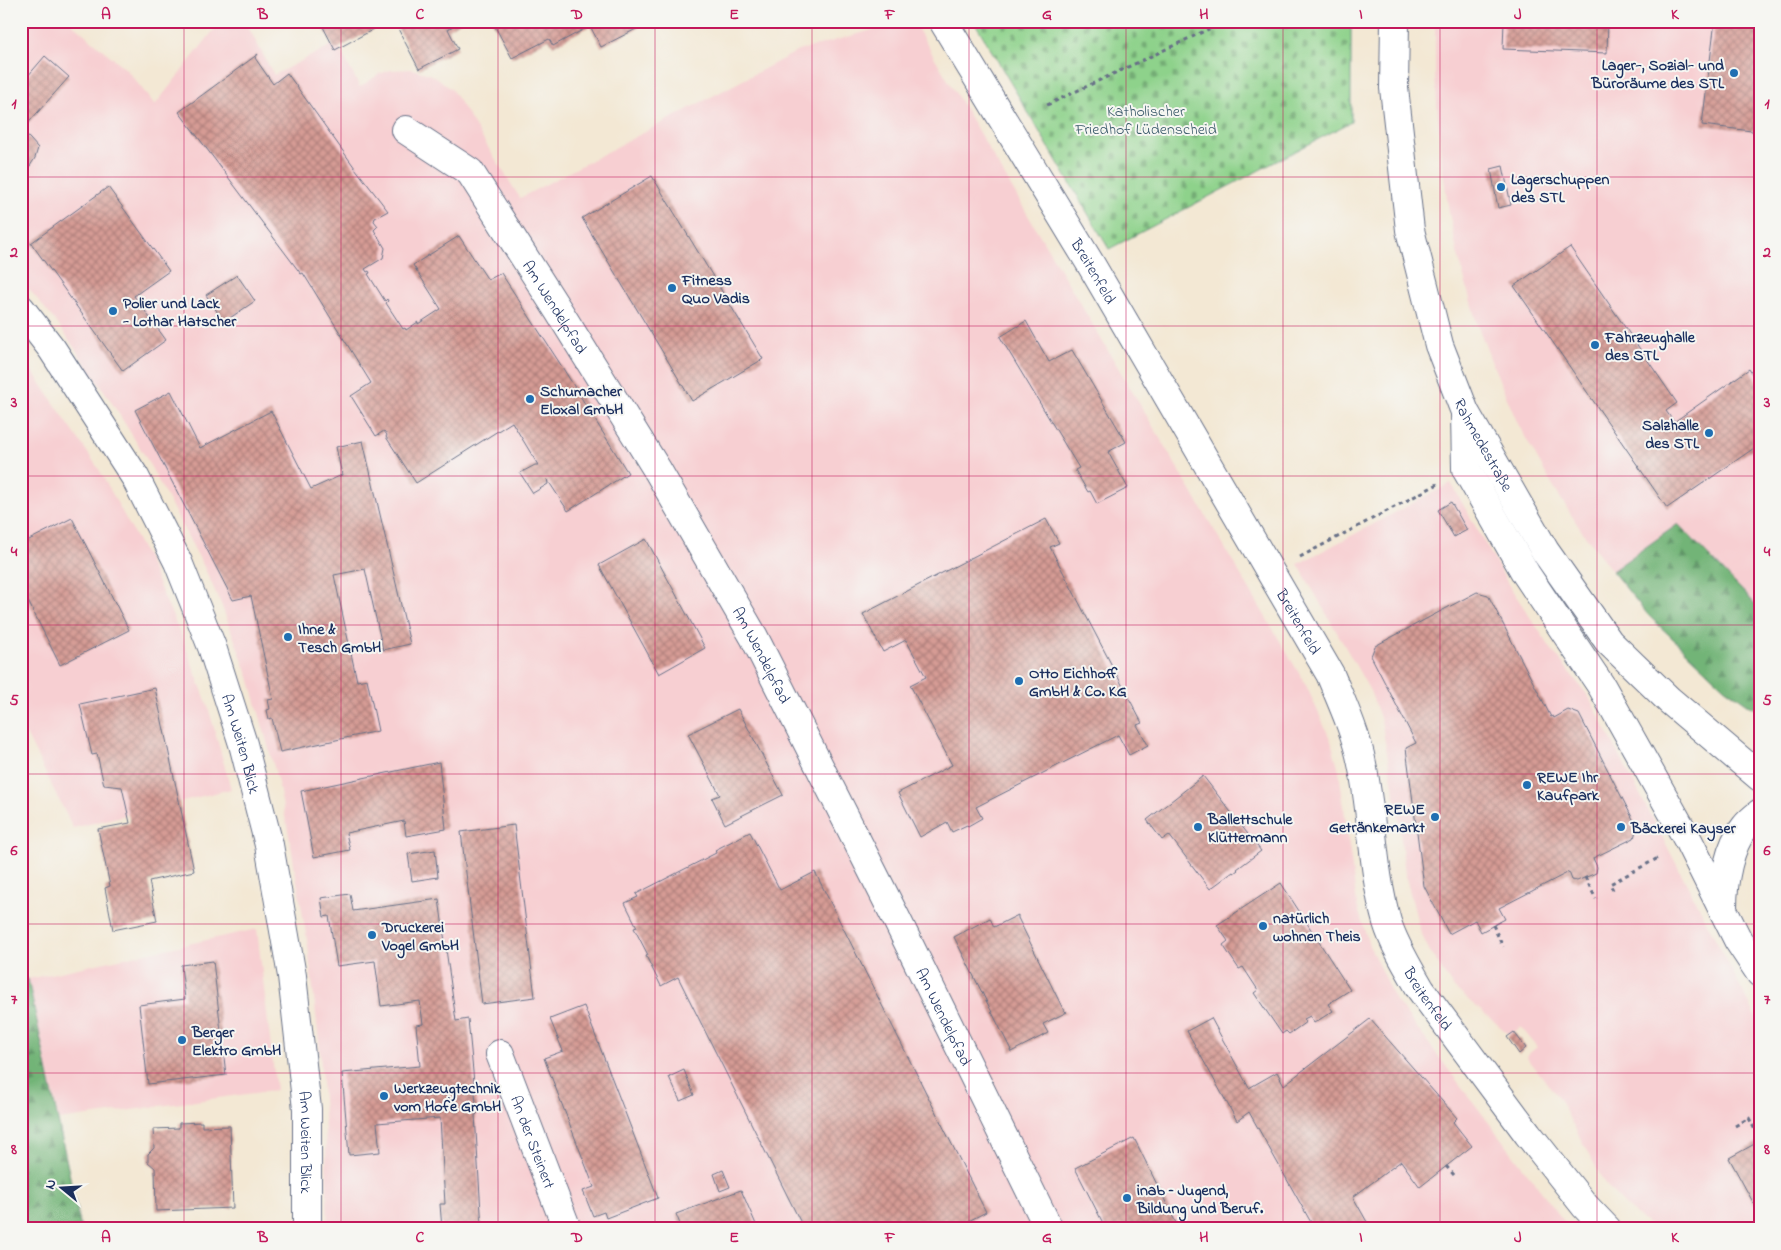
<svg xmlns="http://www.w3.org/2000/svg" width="1781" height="1250" viewBox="0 0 1781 1250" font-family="'Indie Flower',sans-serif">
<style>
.built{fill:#f7cfd2}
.forest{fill:url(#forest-firs);stroke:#46726a}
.cemetery{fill:url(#cemetery-stones);stroke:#548074}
.building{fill:url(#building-cross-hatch)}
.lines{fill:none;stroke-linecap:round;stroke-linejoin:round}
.street-casing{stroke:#677087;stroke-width:30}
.secondary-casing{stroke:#677087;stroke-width:30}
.path{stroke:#677087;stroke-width:3;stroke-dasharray:4 4;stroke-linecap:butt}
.street{stroke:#fff;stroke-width:28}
.secondary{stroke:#fff;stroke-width:28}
.grid{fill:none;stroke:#c2185b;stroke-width:1;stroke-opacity:0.55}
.poi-dot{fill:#1f6fb2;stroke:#f6f6f2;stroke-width:2}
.labels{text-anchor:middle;stroke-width:4;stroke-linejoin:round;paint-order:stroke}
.poi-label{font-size:16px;font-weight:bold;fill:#1b2f5e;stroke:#f6f6f2;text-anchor:start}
.park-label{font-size:16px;fill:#385869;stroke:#f6f6f2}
.street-label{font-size:16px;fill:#1b2f5e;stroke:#f6f6f2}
.neatline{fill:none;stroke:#c2185b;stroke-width:2}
.grid-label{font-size:16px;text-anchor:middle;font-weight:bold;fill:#c2185b}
</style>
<defs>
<pattern id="forest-firs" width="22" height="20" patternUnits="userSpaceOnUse" patternTransform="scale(1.25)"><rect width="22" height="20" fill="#72b477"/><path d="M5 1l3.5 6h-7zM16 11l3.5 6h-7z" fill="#5d9365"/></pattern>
<pattern id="cemetery-stones" width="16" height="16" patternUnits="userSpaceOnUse" patternTransform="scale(1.25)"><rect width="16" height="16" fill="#8ed28b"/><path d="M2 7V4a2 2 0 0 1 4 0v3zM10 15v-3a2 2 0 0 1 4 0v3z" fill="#73ab75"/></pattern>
<pattern id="building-cross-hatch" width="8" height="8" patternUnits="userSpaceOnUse" patternTransform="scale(1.25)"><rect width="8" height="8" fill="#d69b94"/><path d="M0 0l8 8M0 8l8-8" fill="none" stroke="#ad7f7c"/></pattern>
</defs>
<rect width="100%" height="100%" fill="#f6f6f2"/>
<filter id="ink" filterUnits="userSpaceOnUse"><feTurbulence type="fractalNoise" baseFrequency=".02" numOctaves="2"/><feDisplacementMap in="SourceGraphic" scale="10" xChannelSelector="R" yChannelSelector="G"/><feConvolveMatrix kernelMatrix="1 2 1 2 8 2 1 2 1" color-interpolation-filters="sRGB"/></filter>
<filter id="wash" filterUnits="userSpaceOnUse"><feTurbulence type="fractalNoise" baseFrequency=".0096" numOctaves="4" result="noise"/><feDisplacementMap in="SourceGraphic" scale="20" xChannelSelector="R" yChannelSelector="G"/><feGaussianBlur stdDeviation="1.12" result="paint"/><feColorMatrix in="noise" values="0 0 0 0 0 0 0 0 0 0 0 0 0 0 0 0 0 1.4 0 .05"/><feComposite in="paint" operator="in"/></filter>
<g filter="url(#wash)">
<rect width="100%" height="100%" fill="#f3e8d4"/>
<path class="built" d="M21 21H69L127 70 155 105 221 21H245L274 75 332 45 335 50 339 48 360 87 379 74 391 70 412 69 429 74 439 79 452 90 520 198 798 51 904 21H913L1306 685 1331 741 1339 771 1357 905 1369 945 1394 998 1570 1229H328L326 1148 320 1049 308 946 290 840 277 778 249 677 221 604 204 567 145 456 107 395 60 327 21 279Z
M1435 21H1760V609L1678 524 1612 571 1581 530 1552 485 1518 424 1490 358 1477 324 1457 252 1449 212 1441 157 1435 76Z
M21 354 100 471 146 556 181 635 207 703 231 789 73 828 21 724Z
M1451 483 1508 584 1552 650 1589 697 1760 1024V1229H1656L1642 1220 1626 1206 1605 1184 1558 1097 1526 1056 1537 1047 1521 1027 1510 1035 1453 987 1429 950 1420 931 1405 874 1398 813 1381 720 1370 691 1351 657 1298 564Z
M257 929 276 1090 59 1120 28 979Z"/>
<path class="forest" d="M1678 524 1760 609V713L1724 687 1649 616 1612 571Z
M21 978 28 979 81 1229H21Z"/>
<path class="cemetery" d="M974 21H1351V122L1109 249Z"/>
<g id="blocks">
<path class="building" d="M320 21H389L335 50Z
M394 21H462L448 29 458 49 419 69Z
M492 21H637L640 27 601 47 590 26 553 46 549 39 512 58Z
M771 21H793L776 30Z
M1504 21H1608L1607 53 1503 49Z
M1715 21H1760V132L1702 125Z
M258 54 255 58 273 84 287 73 355 168 388 211 375 218 374 221 378 226 374 230 385 248 383 258 365 269 367 272 369 271 370 273 368 274 385 301 387 299 388 301 386 303 403 329 405 328 406 330 418 322V324L441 309 413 265 459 236 488 280 501 273 559 362 628 473 568 511 547 479 548 484 533 493 520 473 535 465H538L512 422 416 483 386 437 387 435 384 431 376 436 351 396 371 383 303 273 301 274 179 112Z
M45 56 69 77 22 130 38 148 35 158 30 166 21 174V84Z
M1503 166 1511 205 1498 208 1491 169Z
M652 176 763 359 692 401 582 218Z
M108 187 169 271 134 296 166 340 123 371 31 243Z
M1570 247 1677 403 1666 411 1674 422 1749 369 1760 386V444L1667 508 1514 286Z
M237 275 255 301 224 322 206 295Z
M1026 321 1049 362 1072 350 1126 442 1108 452 1128 488 1097 504 1090 491 1088 492 1075 470 1079 468 1000 337Z
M171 391 200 448 271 411 311 489 342 475 336 447 363 441 410 644 383 650 365 569 334 575 357 681 367 679 378 731 280 752 272 718 269 719 267 710 270 709 268 700 273 699 251 596 233 600 135 410Z
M1451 502 1467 530 1454 537 1438 510Z
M72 518 129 630 60 665 21 587V544Z
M1046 519 1059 543 1050 547 1142 723 1137 725 1148 745 1129 755 1118 735 976 807 982 818 968 826 967 825 952 832 947 822 920 837 898 793 952 765 910 685 926 677 906 640 883 652 863 614Z
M646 539 705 648 659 674 599 565Z
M1477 592 1488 595 1551 717 1553 716 1554 718 1568 710 1579 714 1637 827 1634 838 1593 858 1597 867 1596 873 1577 881 1572 880 1569 872 1499 908 1505 919 1481 932 1475 920 1449 934 1424 886 1406 748 1416 743 1371 656 1375 646Z
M155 688 194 871 149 881 157 921 113 930 105 888 110 886 98 829 130 823 122 787 104 785 97 754 92 755 80 704Z
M738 709 783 795 725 824 712 798 720 795 688 734Z
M439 762 446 829 406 836 404 821 346 833 350 850 314 857 301 791Z
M1203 776 1261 851 1237 869 1238 870 1234 873 1233 872 1210 889 1169 835 1162 840 1147 820Z
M514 825 535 997 482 1004 461 832Z
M750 832 780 890 815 872 986 1212 953 1229H804L678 977 661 986 646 956 648 955 634 928 637 927 625 903 638 897 636 894 716 853 715 850Z
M435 850 438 877 412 881 408 854Z
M1281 883 1350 990 1328 1004 1333 1011 1314 1023 1310 1016 1304 1019 1306 1022 1289 1034 1286 1031 1282 1034 1254 993 1258 990 1243 967 1239 969 1223 945 1228 941 1217 925Z
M350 894 353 911 439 899 456 1021 468 1019 477 1114 475 1115 482 1229H442L440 1204H445L440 1118 377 1123 380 1152 349 1155 342 1073 420 1066 416 1025 423 1024 420 1001 381 1006 375 961 337 966 329 916 324 917 321 898Z
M1018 915V918L1064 1011 1067 1012 1043 1024 1048 1033 1011 1052 1010 1050H1011L954 937 990 918 994 927Z
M213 961 226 1075 148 1084 139 1005 185 999 181 965Z
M584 1006 658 1198 606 1218 604 1212 593 1216 583 1191 594 1187 544 1058 563 1051 550 1019Z
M1211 1018 1249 1088 1277 1072 1284 1085 1370 1019 1457 1118 1453 1122 1472 1146 1420 1187 1401 1161 1353 1197 1371 1229H1309L1313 1226 1249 1112 1237 1121 1187 1031Z
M1514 1032 1526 1048 1519 1054 1507 1037Z
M684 1070 694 1095 680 1101 669 1077Z
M202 1122V1127L230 1126 233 1208 156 1211 155 1168 148 1162V1154L154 1148 153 1129 179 1128V1123Z
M1134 1138 1179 1229H1106L1075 1168Z
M1760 1141V1201L1754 1204 1729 1158Z
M723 1170 730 1187 720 1191 714 1174Z
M741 1190 758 1229H682L676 1214Z"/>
</g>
</g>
<g filter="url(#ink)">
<use href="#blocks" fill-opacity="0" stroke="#677087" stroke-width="1"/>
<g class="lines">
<g class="street-casing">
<g id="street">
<path id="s1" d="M943 21 1090 263 1330 674C1342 703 1356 733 1362 764 1373 816 1372 870 1387 922 1394 945 1409 969 1421 990L1528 1134 1585 1206 1607 1229"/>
<path id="s2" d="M406 130 470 172 558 310 658 471 754 637 897 920 1049 1229"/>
<path id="s3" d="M21 309 52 349 135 477 178 562 212 647 243 744 269 845 292 976 307 1109V1229"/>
<path id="s4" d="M500 1054 567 1229"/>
</g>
</g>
<g class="secondary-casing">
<g id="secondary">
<path id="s5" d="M1395 21 1394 88 1410 230 1439 345 1465 412 1545 551 1609 642 1669 700 1760 777"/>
<path d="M1465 413 1466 469 1526 574 1602 687 1689 842 1738 940 1760 973"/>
<path d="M1723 907C1723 882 1729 846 1745 827 1749 822 1755 817 1760 813"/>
</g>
</g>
<path class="path" d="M1047 105 1226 21
M1300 557 1438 484
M1585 877 1596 899
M1613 890 1610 884 1660 857
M1493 925 1503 947
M1735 1126 1749 1118 1760 1140
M1446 1166 1455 1176"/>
<use href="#street" class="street"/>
<use href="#secondary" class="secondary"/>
</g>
</g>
<path class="grid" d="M184 21V1229M341 21V1229M498 21V1229M655 21V1229M812 21V1229M969 21V1229M1126 21V1229M1283 21V1229M1440 21V1229M1597 21V1229M21 177H1760M21 326H1760M21 476H1760M21 625H1760M21 774H1760M21 924H1760M21 1073H1760"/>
<g class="poi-dot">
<circle cx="1734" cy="73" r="5"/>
<circle cx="1501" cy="187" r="5"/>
<circle cx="672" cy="288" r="5"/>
<circle cx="113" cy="311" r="5"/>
<circle cx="1595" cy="345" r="5"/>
<circle cx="530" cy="399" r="5"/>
<circle cx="1709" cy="433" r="5"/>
<circle cx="288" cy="637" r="5"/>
<circle cx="1019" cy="681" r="5"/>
<circle cx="1527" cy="785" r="5"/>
<circle cx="1435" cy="817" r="5"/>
<circle cx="1198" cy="827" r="5"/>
<circle cx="1621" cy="827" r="5"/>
<circle cx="1263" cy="926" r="5"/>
<circle cx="372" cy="935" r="5"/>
<circle cx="182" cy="1040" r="5"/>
<circle cx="384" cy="1096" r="5"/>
<circle cx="1127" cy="1198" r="5"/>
</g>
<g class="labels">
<g class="poi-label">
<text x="1724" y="70" text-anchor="end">Lager-, Sozial- und<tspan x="1724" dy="18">Büroräume des STL</tspan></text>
<text x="1511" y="184">Lagerschuppen<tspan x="1511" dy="18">des STL</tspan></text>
<text x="682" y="285">Fitness<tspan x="682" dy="18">Quo Vadis</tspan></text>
<text x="123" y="308">Polier und Lack<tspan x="123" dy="18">- Lothar Hatscher</tspan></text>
<text x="1605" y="342">Fahrzeughalle<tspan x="1605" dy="18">des STL</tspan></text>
<text x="540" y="396">Schumacher<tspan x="540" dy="18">Eloxal GmbH</tspan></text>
<text x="1699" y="430" text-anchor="end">Salzhalle<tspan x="1699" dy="18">des STL</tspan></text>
<text x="298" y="634">Ihne &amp;<tspan x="298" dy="18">Tesch GmbH</tspan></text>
<text x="1029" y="678">Otto Eichhoff<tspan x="1029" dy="18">GmbH &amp; Co. KG</tspan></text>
<text x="1537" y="782">REWE Ihr<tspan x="1537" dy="18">Kaufpark</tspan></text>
<text x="1425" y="814" text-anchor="end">REWE<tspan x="1425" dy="18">Getränkemarkt</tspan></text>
<text x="1208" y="824">Ballettschule<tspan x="1208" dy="18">Klüttermann</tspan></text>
<text x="1631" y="833">Bäckerei Kayser</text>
<text x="1273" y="923">natürlich<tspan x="1273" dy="18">wohnen Theis</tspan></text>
<text x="382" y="932">Druckerei<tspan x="382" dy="18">Vogel GmbH</tspan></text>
<text x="192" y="1037">Berger<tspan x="192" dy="18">Elektro GmbH</tspan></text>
<text x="394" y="1093">Werkzeugtechnik<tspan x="394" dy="18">vom Hofe GmbH</tspan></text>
<text x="1137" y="1195">inab – Jugend,<tspan x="1137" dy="18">Bildung und Beruf.</tspan></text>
</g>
<g class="park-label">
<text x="1146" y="116">Katholischer<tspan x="1146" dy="18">Friedhof Lüdenscheid</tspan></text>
</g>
<g class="street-label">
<text dy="6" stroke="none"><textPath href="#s1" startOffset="292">Breitenfeld</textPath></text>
<text dy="6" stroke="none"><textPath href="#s2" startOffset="236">Am Wendelpfad</textPath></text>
<text dy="6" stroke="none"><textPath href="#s5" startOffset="438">Rahmedestraße</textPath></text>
<text dy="6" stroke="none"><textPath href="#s1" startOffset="698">Breitenfeld</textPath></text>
<text dy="6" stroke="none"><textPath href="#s2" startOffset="641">Am Wendelpfad</textPath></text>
<text dy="6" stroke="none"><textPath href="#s3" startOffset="491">Am Weiten Blick</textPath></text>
<text dy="6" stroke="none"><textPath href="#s1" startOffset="1102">Breitenfeld</textPath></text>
<text dy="6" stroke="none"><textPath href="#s2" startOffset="1046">Am Wendelpfad</textPath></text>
<text dy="6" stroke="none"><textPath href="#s3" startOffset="896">Am Weiten Blick</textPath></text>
<text dy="6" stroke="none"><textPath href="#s4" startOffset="94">An der Steinert</textPath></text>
</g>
</g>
<rect width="1781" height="1250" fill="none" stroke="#f6f6f2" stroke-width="55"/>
<g transform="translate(62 1188) rotate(288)" stroke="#f6f6f2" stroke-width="4" paint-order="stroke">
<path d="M0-4L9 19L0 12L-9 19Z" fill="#1b2f5e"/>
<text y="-8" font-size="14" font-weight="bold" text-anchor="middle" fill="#1b2f5e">N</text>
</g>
<rect x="28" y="28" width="1726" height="1194" class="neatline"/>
<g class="grid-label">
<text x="106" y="19">A</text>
<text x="263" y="19">B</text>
<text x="420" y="19">C</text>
<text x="577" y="19">D</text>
<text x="734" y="19">E</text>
<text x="890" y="19">F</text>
<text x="1047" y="19">G</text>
<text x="1204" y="19">H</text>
<text x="1361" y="19">I</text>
<text x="1518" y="19">J</text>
<text x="1675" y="19">K</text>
<text x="14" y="108">1</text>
<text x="1767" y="108">1</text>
<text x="14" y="257">2</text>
<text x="1767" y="257">2</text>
<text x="14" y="407">3</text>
<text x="1767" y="407">3</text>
<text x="14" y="556">4</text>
<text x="1767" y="556">4</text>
<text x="14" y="705">5</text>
<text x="1767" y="705">5</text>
<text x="14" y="855">6</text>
<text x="1767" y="855">6</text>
<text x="14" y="1004">7</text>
<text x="1767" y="1004">7</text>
<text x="14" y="1154">8</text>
<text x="1767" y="1154">8</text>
<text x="106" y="1242">A</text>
<text x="263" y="1242">B</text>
<text x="420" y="1242">C</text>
<text x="577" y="1242">D</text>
<text x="734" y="1242">E</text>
<text x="890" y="1242">F</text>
<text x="1047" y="1242">G</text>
<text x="1204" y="1242">H</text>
<text x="1361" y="1242">I</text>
<text x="1518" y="1242">J</text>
<text x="1675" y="1242">K</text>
</g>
</svg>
